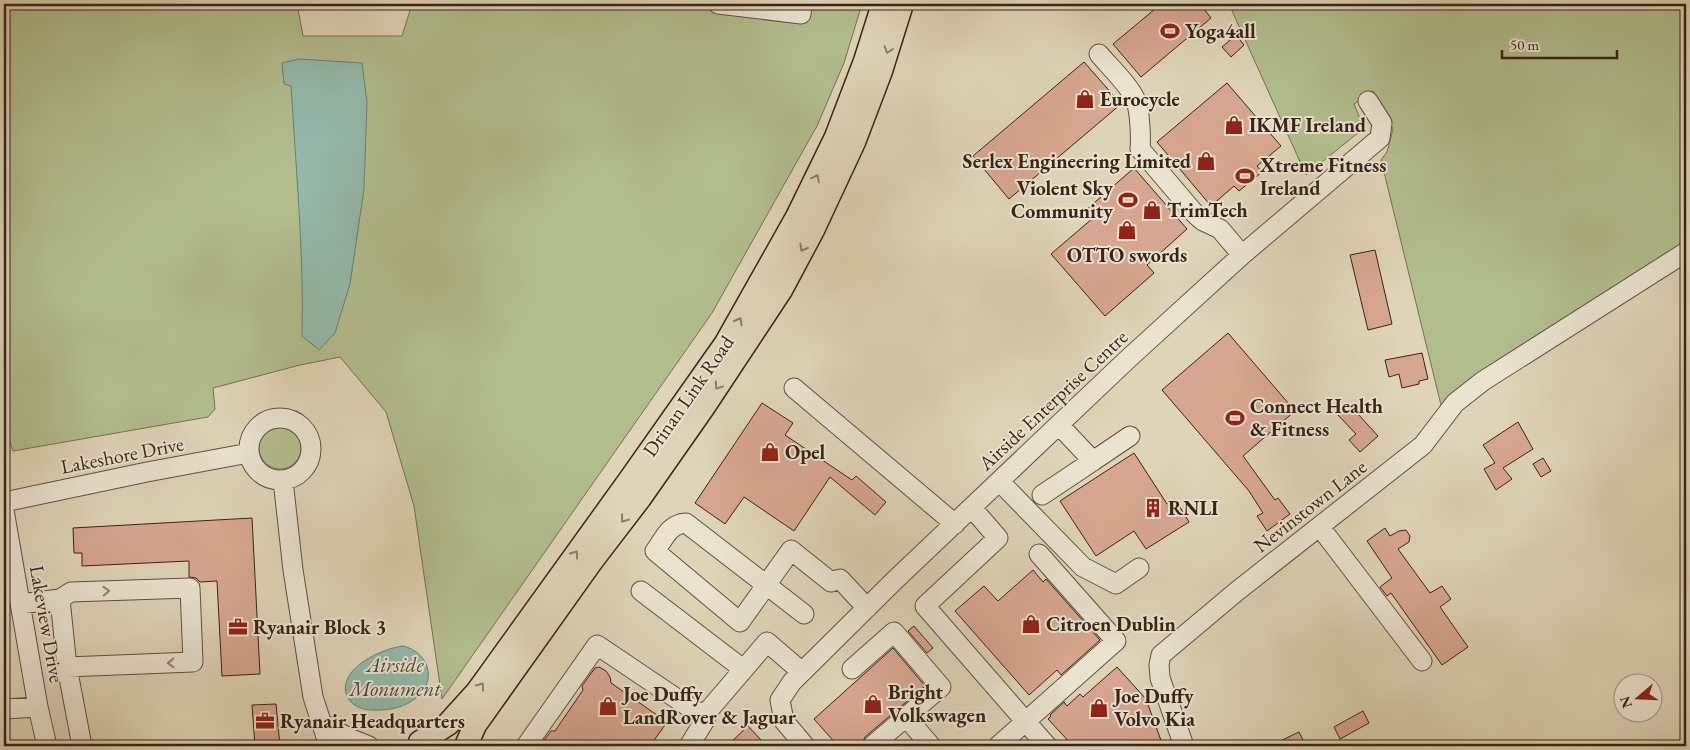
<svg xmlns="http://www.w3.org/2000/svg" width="1690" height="750" viewBox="0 0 1690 750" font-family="'EB Garamond',serif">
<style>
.green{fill:#b2bd8e;stroke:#767053}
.water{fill:#94b9aa;stroke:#707d70}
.building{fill:#d7a690;stroke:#3a2318}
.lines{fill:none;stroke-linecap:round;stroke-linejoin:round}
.minor-casing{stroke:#634f40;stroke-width:21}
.major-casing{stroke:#3a2318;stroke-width:25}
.path{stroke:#3a2318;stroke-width:2.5;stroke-dasharray:4 2.5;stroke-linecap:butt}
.minor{stroke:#eae3d0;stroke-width:19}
.major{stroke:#dfd4b7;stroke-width:22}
.oneway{stroke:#8c7c68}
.oneway2{stroke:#928374}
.labels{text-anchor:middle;stroke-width:4;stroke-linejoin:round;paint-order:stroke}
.poi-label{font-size:20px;font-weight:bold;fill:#3a2318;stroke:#eae3d0;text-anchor:start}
.street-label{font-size:20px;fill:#3a2318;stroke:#eae3d0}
.water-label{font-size:21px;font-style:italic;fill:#50483c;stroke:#eae3d0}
</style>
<rect width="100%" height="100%" fill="#dfd4b7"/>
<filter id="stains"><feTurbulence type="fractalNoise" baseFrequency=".004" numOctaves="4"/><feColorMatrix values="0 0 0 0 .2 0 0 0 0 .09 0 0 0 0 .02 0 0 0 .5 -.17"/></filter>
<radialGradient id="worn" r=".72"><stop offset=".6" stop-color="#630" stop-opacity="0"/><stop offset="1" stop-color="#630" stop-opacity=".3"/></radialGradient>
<path class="green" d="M4 4H297L303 36H402L412 4H862L844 63 817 126 712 313 442 699 414 506 386 412 340 357 300 365 213 388 215 409 208 417 13 451 4 425Z
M1229 4H1686V252L1451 408 1441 405 1381 160 1387 152 1393 129 1373 91 1354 104 1364 128 1306 175Z
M259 448a21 21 0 1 1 42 0a21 21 0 1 1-42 0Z"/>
<path class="water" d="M299 59 362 63 367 102 364 189 350 284 335 333 319 350 302 336C304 253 296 170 291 86L284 84 282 63Z
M403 646C425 651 437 675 421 693 409 707 389 711 372 710 354 710 339 696 348 678 356 661 386 648 403 646Z"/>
<path class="building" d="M1161 4H1200L1211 18 1141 77 1113 44Z
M1236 35 1244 45 1231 57 1222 47Z
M1084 62 1121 104 1009 199 973 156Z
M1227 83 1281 146 1257 166 1262 172 1239 191 1234 186 1211 206 1157 142Z
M1134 168 1187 229 1147 265 1154 273 1105 316 1051 254 1093 218 1086 210Z
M1375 250 1392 324 1368 330 1350 255Z
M1228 333 1295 411 1243 456 1275 500 1278 498 1290 514 1267 531 1257 516 1263 513 1249 491 1162 390Z
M1422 353 1428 379 1419 381V384L1402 388 1399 374 1389 377 1385 360Z
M1347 402 1378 436 1360 452 1349 440 1356 434 1336 413Z
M762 403 793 423 785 435 852 480 856 476 886 502 875 515 830 477 794 531 744 497 725 524 695 503Z
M1518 422 1533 449 1503 468 1512 479 1496 490 1484 469 1495 463 1483 445Z
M1134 453 1167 504 1175 499 1189 522 1146 549 1134 531 1096 556 1060 501Z
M1543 458 1551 471 1541 477 1533 464Z
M252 518 260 674 222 676 217 581 200 582 196 578 189 577V561L82 566V553H74L73 528Z
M1385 528 1390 536 1399 531 1406 530 1410 536 1409 542 1398 549 1430 593 1442 586 1451 599 1440 607 1468 647 1442 665 1391 593 1387 596 1380 587 1392 578 1367 541Z
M1033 570 1043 582 1046 579 1100 640 1061 675 1057 670 1029 695 955 611 984 586 998 601Z
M914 626 933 648 927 653 908 631Z
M893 648 925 686 865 737 861 746H838L814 719Z
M599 667 606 671 610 677 611 683 667 722 650 746H540L551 731H555L583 690 582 686 595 668Z
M1117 667 1146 699 1163 746H1073L1048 719 1051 716 1050 715 1064 702 1067 706 1080 694 1083 697Z
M276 704 280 746H255L252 705Z
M1363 711 1369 723 1340 739 1334 727Z
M748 726 761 740 754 746H727Z
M1299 732 1306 746H1270Z"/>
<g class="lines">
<g class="minor-casing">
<path id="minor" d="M718 4 801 14 802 4
M1099 54C1109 66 1131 87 1136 101 1140 112 1141 138 1140 149L1196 215 1203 221 1220 229 1242 255
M794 388 955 524
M249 449a31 31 0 1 1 62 0a31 31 0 1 1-62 0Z
M1093 461 1130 436
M283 480 293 570 313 697 329 746
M1000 482 1083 567 1116 584 1139 568
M1042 495 1093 461 1059 425
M4 502 147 472 249 453
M972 508 998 538 925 606 1047 746
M4 510 38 707 47 746
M1320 527 1422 661
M641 591 743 669
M60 599 67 667 82 746
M20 604 60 599 71 592 190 588 193 662 67 667
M804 614 686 523C669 524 664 539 655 551L740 622 791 550 831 582 840 579 867 608
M852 669 894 632 941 687 872 746
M4 709 38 707
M906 717 931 746
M322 723 349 738 369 746
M526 746 597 645 698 713 708 711 767 642 802 672
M689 746 705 720V712
M805 746 784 721 780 700 792 682 895 580 1129 358 1242 255 1380 138 1382 123 1368 101
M998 746 1116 641 1039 554
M1184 746 1160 678 1159 665 1161 655 1236 592 1423 445 1455 403 1483 381 1686 252"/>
</g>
<g class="major-casing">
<path id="major" d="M420 742 448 724 477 692 631 478 726 343 797 217 836 137 865 61 883 4
M466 746 475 725 591 562 640 498 703 408 781 290 813 230 854 142 881 71 902 4"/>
</g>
<path class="path" d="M819 4 838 6"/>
<use href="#minor" class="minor"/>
<use href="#major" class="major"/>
</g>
<defs><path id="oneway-chevron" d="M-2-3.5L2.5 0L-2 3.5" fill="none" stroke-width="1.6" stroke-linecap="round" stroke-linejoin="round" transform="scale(1.25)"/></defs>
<g class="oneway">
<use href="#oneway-chevron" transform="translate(888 50) rotate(108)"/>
<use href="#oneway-chevron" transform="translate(816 178) rotate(-64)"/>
<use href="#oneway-chevron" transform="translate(803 248) rotate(118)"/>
<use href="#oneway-chevron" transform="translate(739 321) rotate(-60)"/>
<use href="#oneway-chevron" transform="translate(718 386) rotate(124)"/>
<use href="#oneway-chevron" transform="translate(624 519) rotate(127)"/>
<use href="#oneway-chevron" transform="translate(575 554) rotate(-54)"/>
<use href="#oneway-chevron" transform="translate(481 686) rotate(-54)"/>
</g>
<g class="oneway2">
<use href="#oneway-chevron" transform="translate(106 591) rotate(-2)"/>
<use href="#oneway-chevron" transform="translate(171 663) rotate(178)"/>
</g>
<defs>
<g id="stadium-bare" transform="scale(1.5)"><path d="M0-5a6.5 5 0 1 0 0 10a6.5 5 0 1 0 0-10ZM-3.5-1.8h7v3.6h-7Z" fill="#8f2418" stroke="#eae3d0" stroke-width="2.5" paint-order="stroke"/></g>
<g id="shop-bare" transform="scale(1.5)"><path d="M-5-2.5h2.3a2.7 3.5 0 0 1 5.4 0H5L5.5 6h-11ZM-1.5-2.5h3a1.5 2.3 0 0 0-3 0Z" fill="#8f2418" stroke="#eae3d0" stroke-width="2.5" paint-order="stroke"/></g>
<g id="building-bare" transform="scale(1.5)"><path d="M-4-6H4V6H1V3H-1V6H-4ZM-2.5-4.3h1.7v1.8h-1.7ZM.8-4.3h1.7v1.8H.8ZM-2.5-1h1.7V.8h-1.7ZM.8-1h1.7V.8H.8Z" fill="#8f2418" stroke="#eae3d0" stroke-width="2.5" paint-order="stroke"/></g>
<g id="office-bare" transform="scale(1.5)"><path d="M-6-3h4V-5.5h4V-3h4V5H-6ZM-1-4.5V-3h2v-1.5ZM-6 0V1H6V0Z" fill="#8f2418" stroke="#eae3d0" stroke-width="2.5" paint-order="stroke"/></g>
</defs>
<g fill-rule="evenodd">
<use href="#stadium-bare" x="1170" y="31"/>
<use href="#shop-bare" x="1085" y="99"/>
<use href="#shop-bare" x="1234" y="125"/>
<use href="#shop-bare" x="1206" y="161"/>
<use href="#stadium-bare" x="1245" y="176"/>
<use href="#stadium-bare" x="1128" y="200"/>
<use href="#shop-bare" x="1152" y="210"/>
<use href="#shop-bare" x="1127" y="230"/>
<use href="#stadium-bare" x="1235" y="418"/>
<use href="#shop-bare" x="770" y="452"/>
<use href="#building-bare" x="1153" y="508"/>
<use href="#shop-bare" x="1031" y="624"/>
<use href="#office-bare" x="238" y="627"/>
<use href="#shop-bare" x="873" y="704"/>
<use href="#shop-bare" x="608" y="706"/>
<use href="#shop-bare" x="1099" y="708"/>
<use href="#office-bare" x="265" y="721"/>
</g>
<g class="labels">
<g class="poi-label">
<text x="1185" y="38">Yoga4all</text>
<text x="1100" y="106">Eurocycle</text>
<text x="1249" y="132">IKMF Ireland</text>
<text x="1191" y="168" text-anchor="end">Serlex Engineering Limited</text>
<text x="1260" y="172">Xtreme Fitness<tspan x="1260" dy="23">Ireland</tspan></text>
<text x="1113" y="195" text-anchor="end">Violent Sky<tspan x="1113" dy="23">Community</tspan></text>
<text x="1167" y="217">TrimTech</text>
<text x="1127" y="262" text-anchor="middle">OTTO swords</text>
<text x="1250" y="413">Connect Health<tspan x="1250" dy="23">&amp; Fitness</tspan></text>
<text x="785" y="459">Opel</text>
<text x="1168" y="515">RNLI</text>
<text x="1046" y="631">Citroen Dublin</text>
<text x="253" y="634">Ryanair Block 3</text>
<text x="888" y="699">Bright<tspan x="888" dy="23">Volkswagen</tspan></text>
<text x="623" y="701">Joe Duffy<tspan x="623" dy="23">LandRover &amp; Jaguar</tspan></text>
<text x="1114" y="703">Joe Duffy<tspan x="1114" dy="23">Volvo Kia</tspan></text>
<text x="280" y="728">Ryanair Headquarters</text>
</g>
<g class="street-label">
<text transform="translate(688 396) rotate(-55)" y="7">Drinan Link Road</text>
<text transform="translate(1053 400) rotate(-43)" y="7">Airside Enterprise Centre</text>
<text transform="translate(122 455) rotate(-11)" y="7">Lakeshore Drive</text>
<text transform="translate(1310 506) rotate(-38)" y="7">Nevinstown Lane</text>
<text transform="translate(47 624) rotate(80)" y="7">Lakeview Drive</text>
</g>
<g class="water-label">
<text x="395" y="672">Airside<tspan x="395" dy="24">Monument</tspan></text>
</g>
</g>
<rect width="1690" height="750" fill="none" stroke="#dfd4b7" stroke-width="20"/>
<rect x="5" y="5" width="1680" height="740" fill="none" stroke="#3a2318" stroke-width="2.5"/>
<rect x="10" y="10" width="1670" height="730" fill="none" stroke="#3a2318"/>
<g transform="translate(1638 698) rotate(251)"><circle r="24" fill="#eae3d0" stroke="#a49686"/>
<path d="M0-4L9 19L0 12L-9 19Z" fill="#8f2418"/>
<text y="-8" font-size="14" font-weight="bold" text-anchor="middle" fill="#3a2318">N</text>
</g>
<path d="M1502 50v8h115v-8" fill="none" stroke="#3a2318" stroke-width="2.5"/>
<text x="1510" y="50" font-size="15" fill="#3a2318" stroke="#eae3d0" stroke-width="4" paint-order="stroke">50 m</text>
<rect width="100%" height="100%" filter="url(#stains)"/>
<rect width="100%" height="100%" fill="url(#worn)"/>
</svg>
